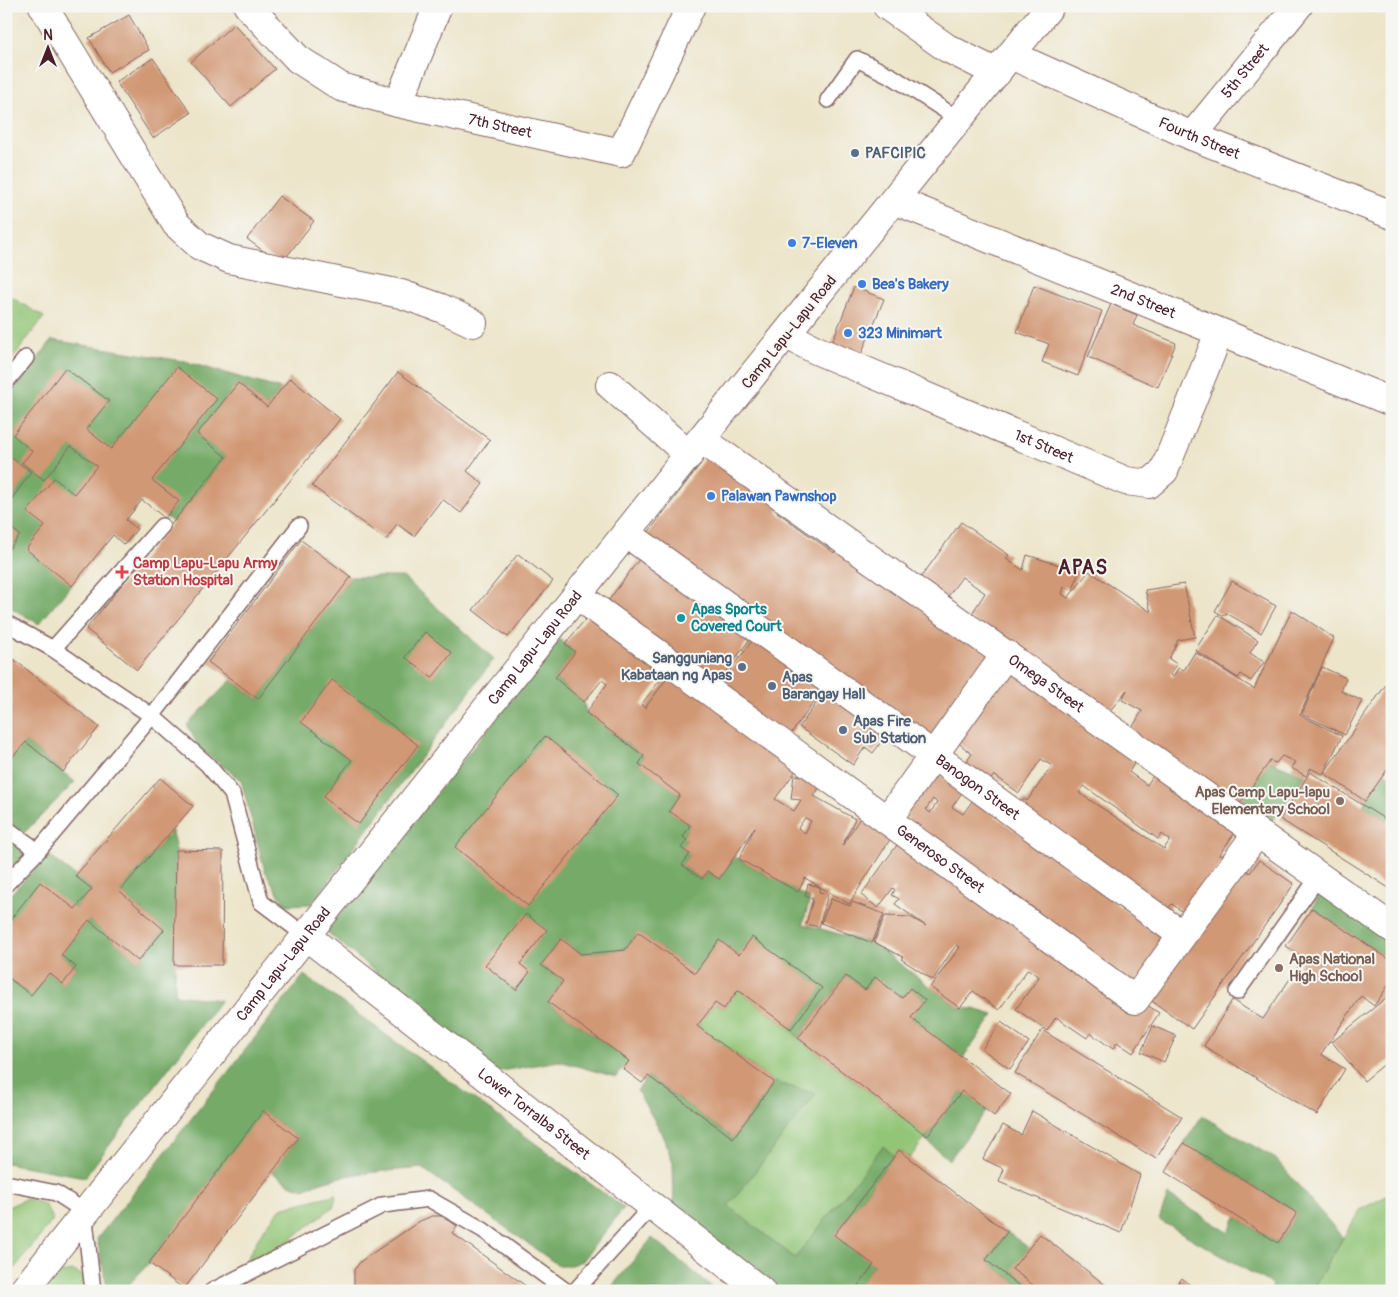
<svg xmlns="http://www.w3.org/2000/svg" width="1398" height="1297" viewBox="0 0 1398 1297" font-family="Pangolin,sans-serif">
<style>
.green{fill:#92c576;stroke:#6e7250}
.forest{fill:#75aa67;stroke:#606449}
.building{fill:#d19874;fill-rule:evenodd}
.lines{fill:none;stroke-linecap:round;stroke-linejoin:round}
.service-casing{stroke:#836463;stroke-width:18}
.minor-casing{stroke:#836463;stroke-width:30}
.tertiary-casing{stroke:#836463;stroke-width:30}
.service{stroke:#fff;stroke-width:15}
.minor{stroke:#fff;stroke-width:28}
.tertiary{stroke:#fff;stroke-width:28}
.service-dot{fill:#5c6f8a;stroke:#f6f6f2;stroke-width:2}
.shop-dot{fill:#3f7fe0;stroke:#f6f6f2;stroke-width:2}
.health-dot{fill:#e0444e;stroke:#f6f6f2;stroke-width:2}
.culture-dot{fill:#0f9aa8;stroke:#f6f6f2;stroke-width:2}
.education-dot{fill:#8d6e63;stroke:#f6f6f2;stroke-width:2}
.labels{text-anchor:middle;stroke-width:4;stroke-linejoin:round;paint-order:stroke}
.street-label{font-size:15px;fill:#4a1f2b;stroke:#f6f6f2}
.service-label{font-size:15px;font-weight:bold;fill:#4e5e75;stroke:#f6f6f2;text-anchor:start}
.shop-label{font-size:15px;font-weight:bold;fill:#366cbe;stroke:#f6f6f2;text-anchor:start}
.health-label{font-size:15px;font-weight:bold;fill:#be3a42;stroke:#f6f6f2;text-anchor:start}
.culture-label{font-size:15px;font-weight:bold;fill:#0d838f;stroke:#f6f6f2;text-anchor:start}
.education-label{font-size:15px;font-weight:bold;fill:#785e54;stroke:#f6f6f2;text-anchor:end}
.district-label{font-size:20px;font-weight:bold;letter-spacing:1px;fill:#4a1f2b;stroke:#f6f6f2}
</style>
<rect width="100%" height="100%" fill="#f6f6f2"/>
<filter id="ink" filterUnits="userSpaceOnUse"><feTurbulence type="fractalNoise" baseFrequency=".02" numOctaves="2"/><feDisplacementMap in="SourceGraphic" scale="10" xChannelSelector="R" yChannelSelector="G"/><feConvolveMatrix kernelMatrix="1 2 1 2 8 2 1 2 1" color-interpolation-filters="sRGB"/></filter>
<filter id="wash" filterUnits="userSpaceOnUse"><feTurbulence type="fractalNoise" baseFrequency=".0096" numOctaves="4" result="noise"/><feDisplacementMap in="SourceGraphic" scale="20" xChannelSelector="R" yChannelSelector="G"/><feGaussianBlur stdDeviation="1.12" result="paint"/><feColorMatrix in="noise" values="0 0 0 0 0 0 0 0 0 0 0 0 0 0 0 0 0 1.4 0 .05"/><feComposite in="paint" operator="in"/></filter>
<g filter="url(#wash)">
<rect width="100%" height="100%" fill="#ede5ca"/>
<path class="green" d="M6 294 44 317 6 367V342L12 335 6 330Z
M738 990 791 1029 798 1038 927 1136 910 1158 899 1150 894 1156 883 1147 795 1258 727 1206 815 1094 774 1082 698 1026 715 1003 724 1009Z
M1392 1193V1291H1311L1360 1210Z
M337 1194 333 1207 265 1259 254 1264 245 1262 263 1230 281 1208Z
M25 1199 45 1204 53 1220 6 1279V1208Z
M74 1271 86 1278 89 1291H39C50 1278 58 1272 74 1271Z"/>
<path class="forest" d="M52 340 183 361 281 389 267 407 238 383 198 434 226 457 173 522 142 500 126 520 137 529 124 545 113 535 39 624 6 605V401Z
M351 577H403L494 659 312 904 285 905 265 871 241 780 200 749 187 725 231 680 258 699Z
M560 639 575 652 555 678 584 702 586 713 644 756 639 764 680 795 669 811 690 825 683 837 687 840 681 848 690 854 682 865 702 879 707 871 719 879 735 857 810 899 803 924 872 943 959 1008 974 1009 994 1015 963 1058 911 1018 925 1000 910 988 902 998 875 978 865 990 846 976 798 1038 791 1029 821 988 739 955 719 941 695 973 638 932 625 950 581 954 561 939 541 965 563 981 548 1002 629 1061 616 1077 559 1061 495 1072 326 931Z
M26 742 75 782 24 833 6 820V764Z
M1270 761 1306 776 1269 825 1239 805Z
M1385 773 1392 776V833L1387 830 1391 823 1363 805Z
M172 831 176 850 175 995 221 1000 85 1177 6 1163V976L31 995 49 973 63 984 76 967 61 955 89 920 138 961 164 930 120 891Z
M6 837 26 852 6 873Z
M48 855 92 889 75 909 6 925V899Z
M1323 889 1392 938V961L1312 908Z
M304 975 624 1208 582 1261 571 1265H558L422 1168C383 1172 340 1172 304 1189L289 1184 272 1172 298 1138 264 1112 149 1263 123 1291H108L97 1239Z
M648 1076 733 1138 774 1082 816 1094 728 1206 795 1258 883 1146 894 1156 834 1235 874 1265 854 1291H779L674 1211 673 1162 659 1128 637 1091Z
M962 1091 987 1110 949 1160 925 1139Z
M1202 1116 1276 1159 1343 1238 1311 1291H1271L1273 1285 1159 1220 1168 1195 1228 1232 1236 1217 1278 1243 1297 1213 1184 1143Z
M1007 1232 1029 1248 1013 1269 1041 1291H1026L986 1260Z
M652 1238 717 1291H608Z"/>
<g id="blocks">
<path class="building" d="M129 15 149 50 109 72 89 38Z
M234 24 275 69 231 107 191 62Z
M153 58 191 113 153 138 116 82Z
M279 196 314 221 281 264 247 239Z
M1034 285 1102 311 1078 376 1042 362 1049 344 1017 332Z
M854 287 884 299 858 362 829 350Z
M1111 304 1137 315 1133 325 1176 343 1158 387 1088 357Z
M177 367 217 399 152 480 179 501 165 518 142 500 126 520 137 529 124 545 113 535 72 586 26 549 45 526 27 512 54 478 74 494 97 466 71 446 44 480 22 463 32 451 13 435 65 368 109 401 86 429 111 449Z
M398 372 490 440 467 471 483 484 461 513 442 499 414 536 397 524 386 540 312 486Z
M290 378 340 419 137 670 86 629 226 457 197 434 238 383 267 407Z
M6 454 31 472 6 507Z
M708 454 780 508 777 512 834 553 836 550 995 658 934 749 644 538Z
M961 522 1009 555 1006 559 1023 570 1027 555 1079 571 1073 590 1064 587 1062 594 1068 598 1089 571 1151 612 1145 590 1184 584 1195 637 1178 640 1169 659 1177 664 1170 675 1173 677 1178 668 1184 670 1195 652 1254 689 1292 610 1334 638 1300 715 1342 736 1323 774 1310 768 1306 776 1291 768 1295 762 1282 756 1276 763 1270 761 1239 805 1129 733 1142 711 1122 700 1127 690 1108 713 1065 680 969 618 985 593 962 577 946 599 919 580Z
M6 524 20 535 6 553Z
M301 540 351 577 258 699 208 662Z
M646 550 756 631 715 686 605 605Z
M518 554 553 581 508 637 473 610Z
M1232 581 1276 606 1261 633 1226 613 1224 616 1215 611Z
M593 610 668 669 641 705 645 708 671 673 800 765 775 799 794 811 801 800 791 799 794 775 825 779 814 796 855 819 842 846 865 810 896 830 849 904 805 878 798 892 739 859 755 827 719 879 707 871 702 879 682 865 690 854 681 848 687 840 683 837 690 825 669 811 680 795 639 764 644 756 586 713 607 684 602 680 584 702 555 678 575 652 565 644ZM805 818 811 821 805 833 798 828Z
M1218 615 1258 640 1250 653 1264 662 1251 681 1241 674 1238 678 1195 650Z
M425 632 452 653 432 678 405 657Z
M758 633 828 683 787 739 717 688Z
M6 653 99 727 63 772 26 742 6 764Z
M1003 662 1051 695 1080 725 1135 762 1129 772 1147 785 1154 774 1236 831 1219 855 1226 859 1183 912 1172 904 1164 914 1015 810 1024 799 1027 801 1052 766 1041 759 1019 793 994 775 987 785 963 766 972 754 956 741ZM1084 786 1158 839 1162 834 1170 840 1164 849 1079 793Z
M1322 667 1346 678 1341 691 1362 701 1345 735 1302 714Z
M1392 676V763L1365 801 1324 773Z
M332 680 418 745 359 824 323 797 352 760 301 722Z
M826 690 887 734 873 753 865 747 853 765 799 727Z
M545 736 618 795 528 906 455 847Z
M931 769 963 791 952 807 963 814 973 800 1092 885 1166 942 1134 984 1027 903 899 813ZM933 799 937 803 930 813 926 809Z
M1310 772 1391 823 1387 830 1392 833V890L1280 819Z
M160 778 193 806 120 891 164 930 138 961 89 920 61 955 76 967 63 984 49 973 31 995 6 976V925L40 882 75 909 92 889 75 876Z
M902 838 1159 1013 1133 1053 1117 1042 1113 1049 1090 1033 1087 1038 1056 1017 1047 1031 1016 1009 1039 977 1028 969 999 1010 973 991 960 1008 930 987 960 947 957 945 951 952 933 980 901 959 903 957 874 942 885 916 910 917 926 926 895 904 899 899 892 895 895 890 893 888 878 908 861 895Z
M176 850 223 851 222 965H174Z
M1259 860 1294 884 1192 1029 1149 999 1242 868 1250 873Z
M808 884 820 887 819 892 828 894 819 927 806 924 813 899 805 896Z
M831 899 850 906 852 902 884 914 872 943 821 923Z
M1312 908 1392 961V980L1374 1006 1361 996 1321 1054 1345 1069 1317 1115 1204 1046 1232 1000 1263 1019 1304 958 1286 946Z
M526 914 547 930 520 964 530 972 516 990 485 965Z
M638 932 695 973 719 940 739 955 752 937 822 988 791 1029 738 990 724 1009 715 1003 697 1026 774 1082 733 1138 648 1076 642 1083 623 1069 629 1061 548 1002 563 981 541 965 561 939 581 954 625 950Z
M846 976 865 990 875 977 902 998 910 988 925 1000 911 1018 1011 1094 994 1116 962 1091 927 1136 798 1038Z
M1392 993V1058L1364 1081 1332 1042Z
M1001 1022 1029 1042 1010 1069 982 1049Z
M1153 1026 1176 1036 1164 1062 1141 1052Z
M1042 1030 1182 1117 1156 1159 1015 1073Z
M263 1111 298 1138 184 1289 149 1263Z
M1032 1111 1140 1175 1121 1233 999 1182 1004 1169 983 1159 1003 1125 1021 1135Z
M1184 1143 1297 1213 1278 1243 1165 1172Z
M899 1150 1007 1232 986 1260 1026 1291H854L874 1265 834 1235Z
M432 1216H443L457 1226 452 1233 533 1291H354V1270L361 1261 420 1221Z
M1040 1234 1113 1291H1041L1012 1269Z
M1182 1278 1197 1291H1172Z"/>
</g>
</g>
<g filter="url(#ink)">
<use href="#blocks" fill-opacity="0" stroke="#836463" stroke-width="1"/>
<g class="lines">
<g class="service-casing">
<path id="service" d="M828 100 857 59 893 77 960 120
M6 382 26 358
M6 623 53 649 152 716 207 764 232 794 261 902 306 936
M53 649 162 526
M6 828 38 851 152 716 299 526
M6 884 38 851
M1237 992 1319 876
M6 1183 56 1193 84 1211 93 1291
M212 1291 383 1205 429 1199 483 1230 566 1291
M575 1291 652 1206"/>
</g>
<g class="minor-casing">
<g id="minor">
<path d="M43 6 176 224 200 246 229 259 401 294 441 308 473 323"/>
<path id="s1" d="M248 6 298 59 341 87 398 103 621 153 691 6"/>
<path d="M887 6 947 48 997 73"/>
<path id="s2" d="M1011 55 1192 136 1392 215"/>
<path d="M398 103 438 6"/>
<path id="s3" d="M1192 136 1298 6"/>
<path id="s4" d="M894 200 1392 402"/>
<path id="s5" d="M787 335 816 350 1126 481 1149 484 1164 471 1219 333"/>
<path d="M610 385 689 455"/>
<path id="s6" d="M626 533 1182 935"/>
<path id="s7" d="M577 595 1135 1000 1257 833"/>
<path d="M887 820 1006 654"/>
<path id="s8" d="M306 936 761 1291"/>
<path id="s9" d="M23 1291 701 439"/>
</g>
</g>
<g class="tertiary-casing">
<g id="tertiary">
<path id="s10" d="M1050 6 701 439 1392 928"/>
</g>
</g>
<use href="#service" class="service"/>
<use href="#minor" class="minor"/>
<use href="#tertiary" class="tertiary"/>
</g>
</g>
<g class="service-dot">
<circle cx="855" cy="153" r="5"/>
<circle cx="742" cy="667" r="5"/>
<circle cx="772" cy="686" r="5"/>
<circle cx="843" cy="730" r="5"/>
</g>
<g class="shop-dot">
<circle cx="792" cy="243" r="5"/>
<circle cx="862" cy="284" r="5"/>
<circle cx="848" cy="333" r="5"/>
<circle cx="711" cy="496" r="5"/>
</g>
<path class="health-dot" d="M119.5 564.5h5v5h5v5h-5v5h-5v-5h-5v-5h5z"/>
<circle class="culture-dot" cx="681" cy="618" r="5"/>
<g class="education-dot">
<circle cx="1340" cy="801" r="5"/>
<circle cx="1279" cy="968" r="5"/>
</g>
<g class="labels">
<g class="street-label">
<text dy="5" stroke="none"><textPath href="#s3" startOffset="84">5th Street</textPath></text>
<text dy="5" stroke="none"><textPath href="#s1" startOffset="288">7th Street</textPath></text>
<text dy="5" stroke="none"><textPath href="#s2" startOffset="206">Fourth Street</textPath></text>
<text dy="5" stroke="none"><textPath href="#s4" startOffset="269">2nd Street</textPath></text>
<text transform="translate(789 332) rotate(-51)" y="5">Camp Lapu-Lapu Road</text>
<text dy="5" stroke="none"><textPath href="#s5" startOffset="280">1st Street</textPath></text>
<text dy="5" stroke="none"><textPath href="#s9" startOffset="822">Camp Lapu-Lapu Road</textPath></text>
<text dy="5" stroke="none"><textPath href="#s10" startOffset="979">Omega Street</textPath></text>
<text dy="5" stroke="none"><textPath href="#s6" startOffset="434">Banogon Street</textPath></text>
<text dy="5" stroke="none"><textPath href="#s7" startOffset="449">Generoso Street</textPath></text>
<text dy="5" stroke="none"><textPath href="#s9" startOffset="418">Camp Lapu-Lapu Road</textPath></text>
<text dy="5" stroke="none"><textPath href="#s8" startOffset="289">Lower Torralba Street</textPath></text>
</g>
<g class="service-label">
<text x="865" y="158">PAFCIPIC</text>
<text x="732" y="663" text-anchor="end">Sangguniang<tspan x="732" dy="17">Kabataan ng Apas</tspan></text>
<text x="782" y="682">Apas<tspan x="782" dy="17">Barangay Hall</tspan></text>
<text x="853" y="726">Apas Fire<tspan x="853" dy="17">Sub Station</tspan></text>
</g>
<g class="shop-label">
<text x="802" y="248">7-Eleven</text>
<text x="872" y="289">Bea's Bakery</text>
<text x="858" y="338">323 Minimart</text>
<text x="721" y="501">Palawan Pawnshop</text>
</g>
<g class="health-label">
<text x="133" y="568">Camp Lapu-Lapu Army<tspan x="133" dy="17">Station Hospital</tspan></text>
</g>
<g class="culture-label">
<text x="691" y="614">Apas Sports<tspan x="691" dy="17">Covered Court</tspan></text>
</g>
<g class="education-label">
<text x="1330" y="797">Apas Camp Lapu-lapu<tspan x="1330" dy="17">Elementary School</tspan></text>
<text x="1289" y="964" text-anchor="start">Apas National<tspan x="1289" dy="17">High School</tspan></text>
</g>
<g class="district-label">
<text x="1083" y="574">APAS</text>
</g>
</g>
<rect width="1398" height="1297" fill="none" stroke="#f6f6f2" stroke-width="25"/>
<g transform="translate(48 48)" stroke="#f6f6f2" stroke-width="4" paint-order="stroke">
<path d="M0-4L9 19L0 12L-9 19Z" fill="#4a1f2b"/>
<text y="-8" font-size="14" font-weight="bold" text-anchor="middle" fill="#4a1f2b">N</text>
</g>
</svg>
